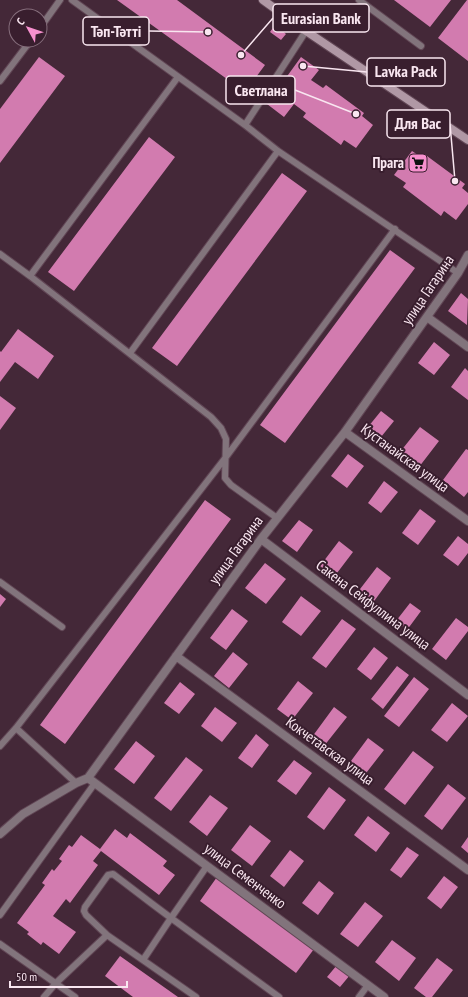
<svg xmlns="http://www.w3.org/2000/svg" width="468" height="997" viewBox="0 0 468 997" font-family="'PT Sans Narrow',sans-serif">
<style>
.building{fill:#d27baf}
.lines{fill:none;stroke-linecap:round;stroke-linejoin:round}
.service-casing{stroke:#614655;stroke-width:8}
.minor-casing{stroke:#614655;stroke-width:10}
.secondary-casing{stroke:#614655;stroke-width:10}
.service{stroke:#82747c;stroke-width:6}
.minor{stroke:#82747c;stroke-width:8}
.secondary{stroke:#b098a5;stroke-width:8}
.labels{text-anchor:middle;stroke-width:4;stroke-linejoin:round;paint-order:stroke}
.poi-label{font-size:15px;font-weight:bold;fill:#f9e6f0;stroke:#391e2e;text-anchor:end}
.street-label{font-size:15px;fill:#f9e6f0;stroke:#391e2e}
.leader{fill:none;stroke:#f9e6f0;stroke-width:1.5}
.callout-dot{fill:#f9e6f0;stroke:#391e2e;stroke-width:1.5}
.callout{fill:#391e2e;stroke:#f9e6f0;stroke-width:1.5}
.callout-label{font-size:16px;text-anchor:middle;font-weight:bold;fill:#f9e6f0}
</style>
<rect width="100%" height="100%" fill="#442838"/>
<path class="building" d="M117 0H177L265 65 245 92Z
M394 0H451L430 27Z
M467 0H468V61L438 38Z
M275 25 286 34 281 40 270 32Z
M39 57 65 76 0 163V109Z
M301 57 319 70 311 80 323 88 326 85 364 113 362 116 373 125 356 148 344 140 341 145 303 117 306 113 294 104 284 117 267 104Z
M149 137 175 157 74 291 48 272Z
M412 151 424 159 427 156 465 184 462 188 468 193V204L456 220 444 211 441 216 403 187 406 183 394 175Z
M282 173 307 191 177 366 152 348Z
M390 250 415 268 285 443 260 425Z
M461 293 468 299 467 325 448 311Z
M18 329 54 356 38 379 15 362 0 382V351L1 352Z
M434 342 450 355 434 375 418 363Z
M465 368 468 371V400L451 387Z
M0 396 16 408 0 430Z
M381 411 394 421 381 437 368 427Z
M420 427 439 441 419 467 400 452Z
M466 449 468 450V492L464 497 443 480Z
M348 454 364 466 347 488 331 476Z
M384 481 398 492 381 513 368 503Z
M205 500 231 519 65 744 40 725Z
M420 509 436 521 418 545 402 533Z
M299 520 313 530 297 552 282 541Z
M458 536 468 544V553L458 566 443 555Z
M339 541 353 552 334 577 320 566Z
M265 563 286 579 266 604 245 588Z
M377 567 391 578 372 604 357 593Z
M0 594 6 599 0 607Z
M301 596 321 611 301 636 282 622Z
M410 603 421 611 407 630 396 621Z
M232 609 248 621 226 650 210 638Z
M456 618 468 627V631L446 660 432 649Z
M342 619 356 629 326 668 312 658Z
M374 647 388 658 371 680 357 669Z
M233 652 248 664 229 688 214 676Z
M397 666 409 675 383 709 371 699Z
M414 677 429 689 399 727 384 716Z
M298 681 313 693 292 720 277 709Z
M180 682 195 694 179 714 164 703Z
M452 703 468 716 447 742 431 730Z
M215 707 237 723 222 742 201 726Z
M334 707 347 717 324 746 312 737Z
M256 734 269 745 252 768 238 758Z
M368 738 384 750 363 777 348 765Z
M136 741 155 756 134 784 114 769Z
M413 751 434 767 405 805 384 789Z
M186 757 203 770 171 811 154 798Z
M294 760 312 773 296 795 277 781Z
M448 784 466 798 442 830 424 816Z
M329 787 346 800 324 830 307 817Z
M210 795 228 808 207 836 189 822Z
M368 816 390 833 376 852 354 835Z
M250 825 271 841 252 866 231 850Z
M115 829 127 838 130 833 167 861 163 866 175 875 159 895 101 851 93 861 98 865 70 903 66 899 53 916 76 932 59 954 43 942 41 945 27 934 29 932 17 923 45 885 42 883 52 869 54 871 62 861 59 859 69 845 72 847 81 835 100 849Z
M468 837V853L461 847Z
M407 847 419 855 401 878 390 870Z
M290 850 304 861 284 887 270 876Z
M444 876 458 887 441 909 427 898Z
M217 877 314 949 296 973 200 901Z
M319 881 334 893 318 915 302 903Z
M365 902 383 916 358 947 340 934Z
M392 940 416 958 399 981 375 962Z
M120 956 178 997H133L105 976Z
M437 958 453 970 432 997H426L414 988Z
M337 965 350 975 340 987 327 977Z"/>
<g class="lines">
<g class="service-casing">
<path id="service" d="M72 0 245 125 278 151 458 273
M359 0 421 46
M40 28 60 0
M0 81 31 40
M245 125 306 31
M0 254 30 276 211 417 221 428 226 439 225 478 231 485 277 518
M30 276 178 77
M130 353 278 151
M0 582 62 627
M16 728 76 783
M0 746 16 728 226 457 395 229
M207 866 171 918 279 997
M0 915 95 783
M107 935 86 915 84 911 85 907 108 875 113 874 151 903 171 918 143 960
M0 944 75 997
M44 997 56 983 107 935 196 997
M359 997 368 985"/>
</g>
<g class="minor-casing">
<path id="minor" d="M427 317 468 347
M345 432 468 521
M261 539 468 695
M176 656 468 870
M88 778 384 997
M0 834 23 814 76 783 88 778 261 539 345 432 458 273 468 255"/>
</g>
<g class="secondary-casing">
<path id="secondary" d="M263 0 306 31 468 140"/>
</g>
<use href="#service" class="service"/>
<use href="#minor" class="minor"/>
<use href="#secondary" class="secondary"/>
</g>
<defs>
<g id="supermarket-square" transform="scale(1)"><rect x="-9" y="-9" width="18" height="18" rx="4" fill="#f790ce" stroke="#391e2e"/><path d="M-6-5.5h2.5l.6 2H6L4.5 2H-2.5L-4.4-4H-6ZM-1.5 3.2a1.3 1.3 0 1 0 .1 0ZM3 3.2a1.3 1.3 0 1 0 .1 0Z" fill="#111"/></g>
</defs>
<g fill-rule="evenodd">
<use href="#supermarket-square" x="418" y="163"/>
</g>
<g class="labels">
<g class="poi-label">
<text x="404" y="168">Прага</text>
</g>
<g class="street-label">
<text transform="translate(428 290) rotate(-56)" y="5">улица Гагарина</text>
<text transform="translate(405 458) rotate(36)" y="5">Кустанайская улица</text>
<text transform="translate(236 550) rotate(-54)" y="5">улица Гагарина</text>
<text transform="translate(373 605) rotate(37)" y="5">Сакена Сейфуллина улица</text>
<text transform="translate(330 751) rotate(36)" y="5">Кокчетавская улица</text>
<text transform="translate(245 876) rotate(37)" y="5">улица Семенченко</text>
</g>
</g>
<path class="leader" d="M241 55L273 18M208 32L149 31M303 66L367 72M356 114L295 90M455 181L450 124"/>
<g class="callout-dot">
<circle cx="241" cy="55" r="4"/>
<circle cx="208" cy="32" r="4"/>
<circle cx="303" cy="66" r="4"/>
<circle cx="356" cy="114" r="4"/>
<circle cx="455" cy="181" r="4"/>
</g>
<g class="callout">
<rect x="273" y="4" width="96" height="28" rx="4"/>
<rect x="83" y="17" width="66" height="28" rx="4"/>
<rect x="367" y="58" width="78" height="28" rx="4"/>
<rect x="226" y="76" width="69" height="28" rx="4"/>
<rect x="387" y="110" width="63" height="28" rx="4"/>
</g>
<g class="callout-label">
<text x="321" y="24">Eurasian Bank</text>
<text x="116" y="37">Тәп-Тәтті</text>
<text x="406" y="77">Lavka Pack</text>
<text x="261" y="96">Светлана</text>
<text x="418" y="129">Для Вас</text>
</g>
<g transform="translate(28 28) rotate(310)"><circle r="19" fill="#391e2e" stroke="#866e7c"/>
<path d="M0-3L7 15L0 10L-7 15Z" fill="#f790ce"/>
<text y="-6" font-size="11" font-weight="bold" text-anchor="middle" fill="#f9e6f0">С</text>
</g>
<path d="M10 981v6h117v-6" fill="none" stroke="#f9e6f0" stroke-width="2"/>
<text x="16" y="981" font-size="12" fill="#f9e6f0" stroke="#391e2e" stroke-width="3" paint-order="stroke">50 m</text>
</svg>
